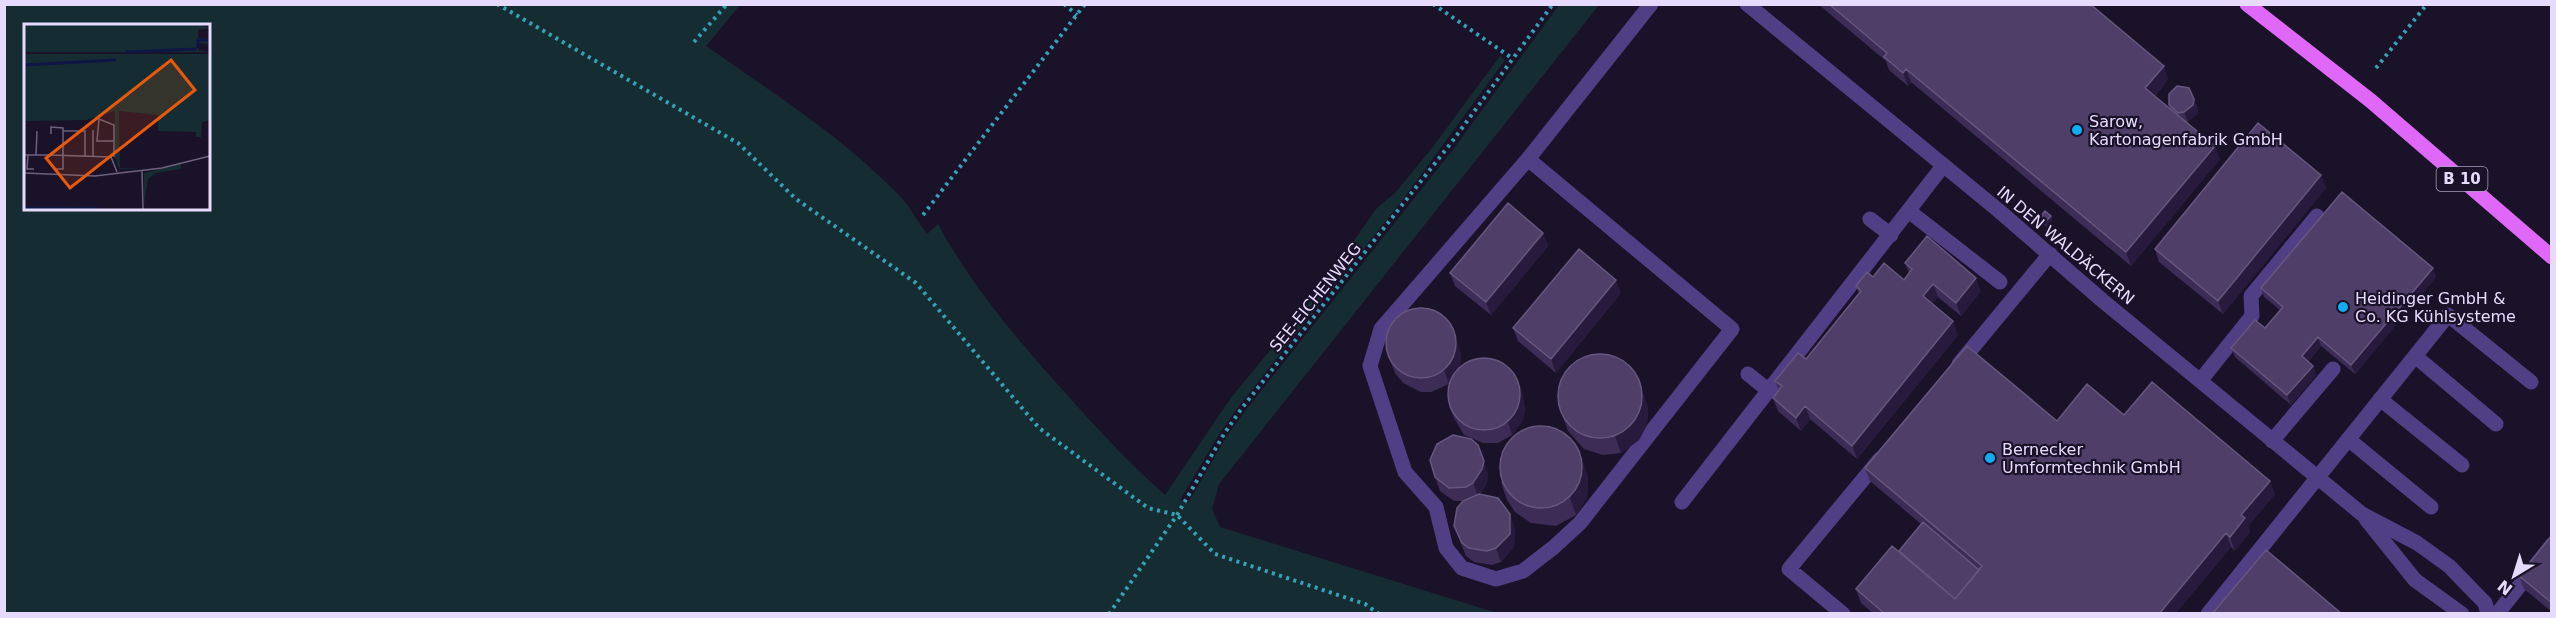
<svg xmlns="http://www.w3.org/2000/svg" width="2556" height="618" viewBox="0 0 2556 618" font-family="'DejaVu Sans',sans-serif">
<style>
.green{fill:#152d32;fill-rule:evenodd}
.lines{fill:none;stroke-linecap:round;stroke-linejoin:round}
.path{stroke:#37a2b6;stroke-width:4;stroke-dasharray:3 4.5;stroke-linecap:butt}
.minor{stroke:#513f85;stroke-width:15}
.major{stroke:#e068f8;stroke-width:15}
.wall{fill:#3d2c56}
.shaded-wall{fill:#271a3c}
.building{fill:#4f3f68;stroke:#67577f;stroke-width:1.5}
.poi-dot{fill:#11adf3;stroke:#1a1229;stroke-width:2}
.labels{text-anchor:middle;stroke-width:4.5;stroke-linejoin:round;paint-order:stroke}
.shield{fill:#1a1229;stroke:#a99fbd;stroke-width:1.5}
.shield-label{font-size:15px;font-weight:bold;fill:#e6dbfd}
.poi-label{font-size:16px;fill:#e6dbfd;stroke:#1a1229;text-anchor:start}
.street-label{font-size:16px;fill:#e6dbfd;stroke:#1a1229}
.inset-river{fill:none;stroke:#0e1646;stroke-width:3}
.inset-road{fill:none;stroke:#6c627e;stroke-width:1.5}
.view{fill:#e8590c;fill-opacity:0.15;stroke:#e8590c;stroke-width:3}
.inset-edge{fill:none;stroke:#e6dbfd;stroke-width:3}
</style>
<rect width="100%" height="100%" fill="#1a1229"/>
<path class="green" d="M4 5H740L706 46C773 93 843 137 900 196 910 207 918 222 927 234L938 224C968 280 1008 328 1050 376 1087 417 1123 458 1165 495L1230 399 1319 291 1376 209 1396 192 1432 148 1500 56 1505 60 1404 198 1239 406 1221 431 1180 500 1188 503 1227 436 1246 410 1455 147 1559 5H1599L1219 484 1212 509 1220 527 1497 613H5ZM26 26H208V208H26Z"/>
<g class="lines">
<path class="path" d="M497 4 738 143 796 199 916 283 1039 428 1148 508 1177 515 1215 554 1365 604 1379 614
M1064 4 1077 15
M1433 4 1512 58
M694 42 727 4
M2376 68 2427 4
M923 215 1085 4
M1109 614 1177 515 1224 434 1242 408 1451 143 1553 4"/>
<path class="minor" d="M1747 4 1998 210 2103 301 2362 514 2417 543 2449 566 2485 603 2488 614
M1528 159 1732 329 1580 523 1554 547 1523 571 1496 579 1462 568 1446 548 1436 507 1405 472 1370 366 1381 329 1528 159 1651 4
M1910 212 2000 282
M1870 219 1891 235
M2415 356 2496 424
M1959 364 2050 254
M1748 374 1769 391
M2200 381 2252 316 2251 296 2317 216
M2380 399 2462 465
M2348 439 2431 507
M2272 441 2333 369
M1682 502 1943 166
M2366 519 2415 580 2462 614
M1843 614 1789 569 1880 459
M2208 614 2448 315 2531 382
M2497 614 2552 545"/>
<path class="major" d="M2247 4 2371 101 2552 257"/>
</g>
<path class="wall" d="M1818 4H2090L2168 79 2155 96 2170 108 2169 105 2194 99 2198 108 2197 114 2188 122H2186L2220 159 2131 266 1911 82 1908 86 1889 70 1886 61Z
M2321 175 2326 188 2223 314 2159 262 2155 249Z
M2051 216 2052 220 2047 227 2041 222 2040 217Z
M1543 233 1548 246 1491 315 1455 286 1450 273Z
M1905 263 1981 291 1961 316 1938 297 1932 304 1958 335 1857 459 1810 419 1801 431 1778 411 1773 398 1779 390 1775 381 1806 359 1859 294 1856 286 1873 277 1904 280 1909 273Z
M2436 277 2355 374 2321 346 2308 362 2313 366 2316 375 2291 405 2235 357 2231 348 2265 328 2280 310 2264 297 2261 288Z
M1621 293 1556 373 1518 341 1513 328Z
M1461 353 1460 367 1519 384 1523 397 1525 410 1522 422 1512 435 1498 443H1483L1464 435 1454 418 1449 405V384L1431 392H1421L1403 383 1395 373 1390 360Z
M1648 407 1647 425 1639 440 1621 453 1603 455 1584 449 1568 431 1562 414Z
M2124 415 2275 494 2248 526 2250 532 2235 551 2231 547 2175 614H1874L1861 603 1856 589 1899 551 1921 524 1870 481 1865 468 2057 421Z
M1488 474 1487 483 1480 494 1515 528 1514 547 1501 562 1492 565 1474 562 1466 556 1454 526 1464 501H1454L1440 491 1435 477Z
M1588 476 1587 498 1576 515 1556 526 1531 523 1515 512 1507 500 1501 482Z
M2552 535V612L2524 589 2519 576Z"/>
<path class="shaded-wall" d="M2164 66 2168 79 2150 101 2145 88Z
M1906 69 1911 82 1908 86 1903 73Z
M2194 99 2198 108 2197 114 2188 122 2184 112Z
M2215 146 2220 159 2131 266 2126 252Z
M2321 175 2326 188 2223 314 2218 301Z
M2051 216 2052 220 2047 227 2045 222Z
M1543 233 1548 246 1491 315 1486 302Z
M2433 268 2436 277 2355 374 2351 365Z
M1976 278 1981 291 1961 316 1956 303Z
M1616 280 1621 293 1556 373 1551 359Z
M1933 284 1938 297 1928 309 1923 296Z
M1953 321 1958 335 1857 459 1852 446Z
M2318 337 2321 346 2305 365 2302 356Z
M1456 340 1461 353 1460 368 1449 384 1444 370Z
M2313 366 2316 375 2291 405 2287 395Z
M1637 375 1648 407 1647 425 1639 440 1621 453 1615 436Z
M1519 384 1523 397 1525 410 1522 422 1512 435 1508 422Z
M1805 406 1810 419 1801 431 1796 418Z
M1582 459 1588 476 1587 498 1576 515 1570 498Z
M1484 461 1488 474 1487 483 1478 496 1473 483Z
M2270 481 2275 494 2248 526 2250 532 2235 551 2230 537 2241 515Z
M1510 514 1515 528 1514 547 1501 562 1496 548Z
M2226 533 2231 547 2175 614H2159Z"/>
<path class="building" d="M1829 4H2090L2164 66 2145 88 2215 146 2126 252 1906 69 1903 73 1884 57 1887 53Z
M2177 86 2189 88 2194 99 2193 105 2184 112 2178 113 2169 105V94Z
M2258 123 2321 175 2218 301 2155 249Z
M2342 192 2433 268 2351 365 2318 337 2302 356 2313 366 2287 395 2231 348 2255 320 2265 328 2283 307 2261 288Z
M1508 203 1543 233 1486 302 1450 273Z
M2045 211 2051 216 2045 222 2040 217Z
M1927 236 1976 278 1956 303 1933 284 1923 296 1953 321 1852 446 1805 406 1796 418 1773 398 1782 386 1775 381 1798 353 1806 359 1861 291 1856 286 1867 272 1873 277 1884 263 1904 280 1912 269 1905 263Z
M1579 249 1616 280 1551 359 1513 328Z
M1386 343a35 35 0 1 1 70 0a35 35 0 1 1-70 0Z
M1967 346 2057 421 2087 384 2124 415 2152 382 2270 481 2241 515 2245 518 2230 537 2226 533 2159 614H1885L1856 589 1892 546 1955 599 1982 566 1865 468Z
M1558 396a42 42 0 1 1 84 0a42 42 0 1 1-84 0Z
M1448 394a36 36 0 1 1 72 0a36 36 0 1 1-72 0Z
M1500 467a41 41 0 1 1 82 0a41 41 0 1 1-82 0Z
M1453 435 1471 439 1478 445 1484 461 1482 469 1473 483 1466 487 1449 488 1435 477 1430 460 1437 444Z
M1479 494 1498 498 1510 514V534L1496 548 1487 551 1469 548 1462 543 1454 526 1457 508 1463 501Z
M1923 522 1979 570 1955 599 1899 551Z
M2552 535V603L2519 576Z
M2266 550 2342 614H2212Z"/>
<g class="poi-dot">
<circle cx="2077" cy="130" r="6"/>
<circle cx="2343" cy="307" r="6"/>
<circle cx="1990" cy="458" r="6"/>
</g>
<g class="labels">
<rect class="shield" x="2436.5" y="167" width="51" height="24" rx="4.5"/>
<g class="shield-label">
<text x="2462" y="184">B 10</text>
</g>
<g class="poi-label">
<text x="2089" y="127">Sarow,<tspan x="2089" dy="18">Kartonagenfabrik GmbH</tspan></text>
<text x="2355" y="304">Heidinger GmbH &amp;<tspan x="2355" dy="18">Co. KG Kühlsysteme</tspan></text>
<text x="2002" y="455">Bernecker<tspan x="2002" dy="18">Umformtechnik GmbH</tspan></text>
</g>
<g class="street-label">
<text transform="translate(2066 245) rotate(40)" y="6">IN DEN WALDÄCKERN</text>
<text transform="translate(1315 297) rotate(-51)" y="6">SEE-EICHENWEG</text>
</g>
</g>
<g transform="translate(24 24)">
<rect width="186" height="186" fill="#1a1229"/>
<path d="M0 0H172L186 4 174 6V14L186 15V20L174 19V26L186 28H0ZM0 30H186V96L178 98 177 113H172V108L134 107V91L95 87 96 144H118L95 145 91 133V87L62 96 0 97ZM157 140V145L132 149 124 155 120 180V149Z" fill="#152d32"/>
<path class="inset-river" d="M174 24V16H186M102 28 173 25M0 41 92 36M0 184H51M52 184H74"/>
<path class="inset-road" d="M69 106V133M39 107H61V132M27 110V103L39 104V145H32M90 117V101L75 95 73 117H90V133M0 131H25M4 131 3 145H10M12 131 13 107M25 131 87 133 93 148M118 146 119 186M0 149 71 152 138 144 186 132"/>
<path class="view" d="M147 36 171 66 46 164 22 134Z"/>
<rect width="186" height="186" class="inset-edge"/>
</g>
<rect width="2556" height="618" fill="none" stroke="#e6dbfd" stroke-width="12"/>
<g transform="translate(2514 576) rotate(218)" stroke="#1a1229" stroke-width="4.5" paint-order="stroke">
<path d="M0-4.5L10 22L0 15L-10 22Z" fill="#e6dbfd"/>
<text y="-9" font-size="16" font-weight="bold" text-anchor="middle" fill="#e6dbfd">N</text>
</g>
</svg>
